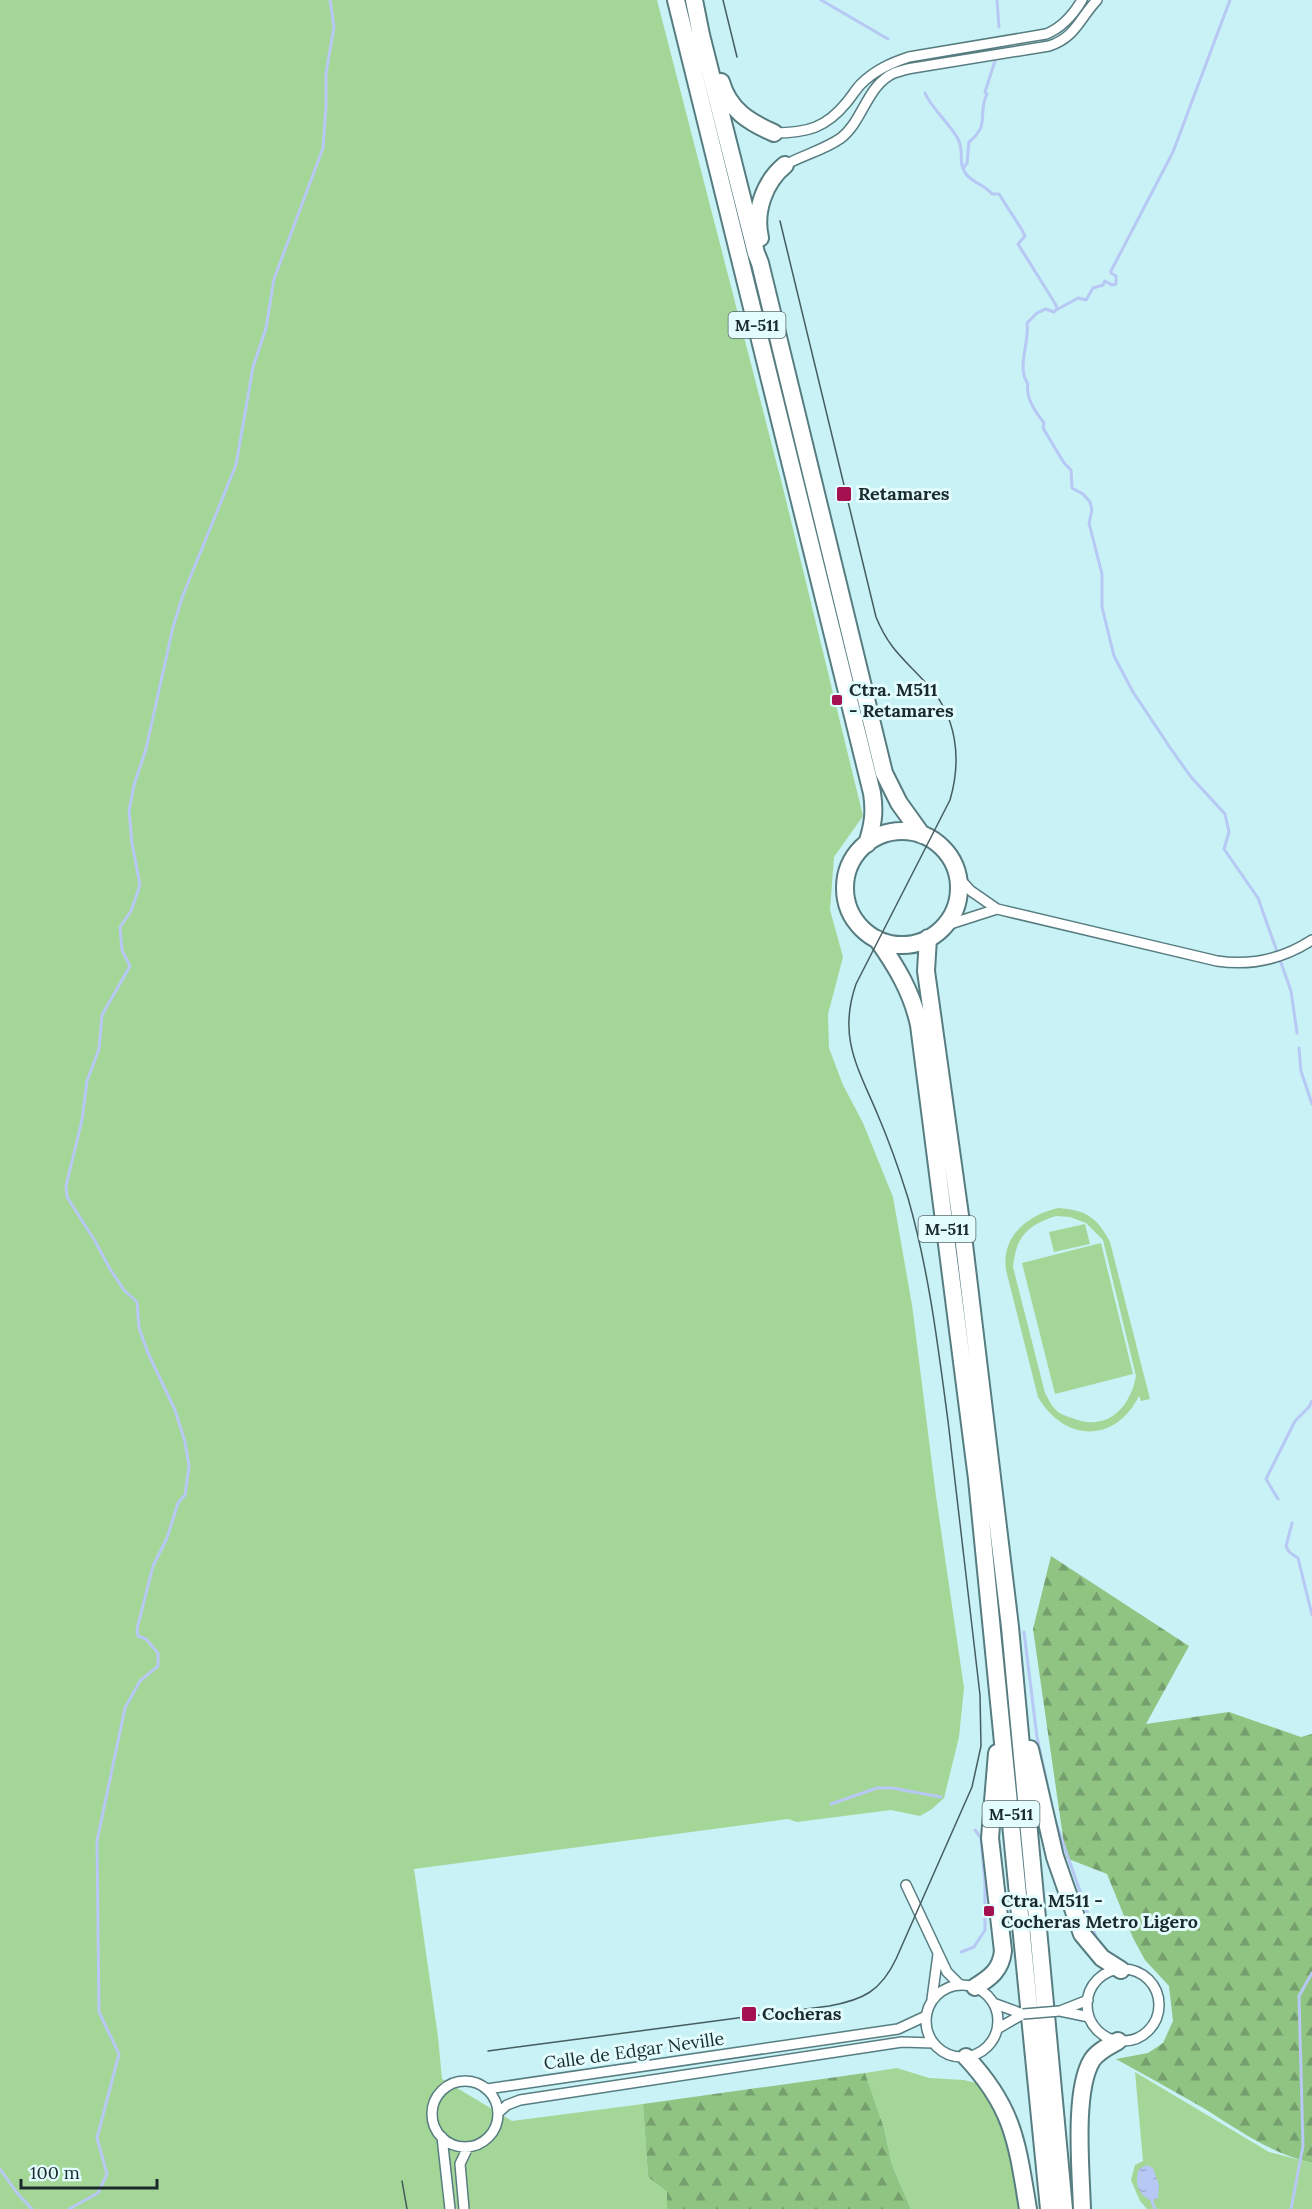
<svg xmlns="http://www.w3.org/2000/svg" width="1312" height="2209" viewBox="0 0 1312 2209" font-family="Lora,serif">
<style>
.grass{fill:#a4d797;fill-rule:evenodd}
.forest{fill:url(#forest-firs)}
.water{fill:url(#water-ripples)}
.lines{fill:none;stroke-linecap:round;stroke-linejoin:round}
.stream{stroke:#b6c8f3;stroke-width:3}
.street-casing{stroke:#577d81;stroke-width:12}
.highway-casing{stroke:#577d81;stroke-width:20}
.street{stroke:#fff;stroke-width:9}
.highway{stroke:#fff;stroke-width:16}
.tram{stroke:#465d5f;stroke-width:1.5}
.street-bridge-casing{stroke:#577d81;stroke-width:12;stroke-linecap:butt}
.street-bridge{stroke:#fff;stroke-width:9}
.poi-dot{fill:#a41050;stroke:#e3fcfe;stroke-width:2}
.labels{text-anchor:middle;stroke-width:6;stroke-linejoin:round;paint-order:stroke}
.shield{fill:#e3fcfe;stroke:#576a6c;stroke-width:1.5}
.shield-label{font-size:16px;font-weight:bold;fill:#1b2b2d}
.poi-label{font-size:18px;font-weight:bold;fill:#1b2b2d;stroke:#e3fcfe;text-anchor:start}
.street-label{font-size:18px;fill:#1b2b2d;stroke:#e3fcfe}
</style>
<defs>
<pattern id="forest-firs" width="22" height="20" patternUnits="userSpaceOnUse" patternTransform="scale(1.5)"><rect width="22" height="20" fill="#90c483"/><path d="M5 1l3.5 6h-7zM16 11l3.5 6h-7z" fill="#759f6c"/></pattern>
<pattern id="water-ripples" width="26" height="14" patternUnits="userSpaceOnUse" patternTransform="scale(1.5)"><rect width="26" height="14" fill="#b6c8f3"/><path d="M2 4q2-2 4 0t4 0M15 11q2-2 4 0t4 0" fill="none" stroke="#9cacd1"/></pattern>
</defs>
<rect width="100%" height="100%" fill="#c8f2f6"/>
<path class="grass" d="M0 0H657L783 488 863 816 834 857 830 910 843 957 828 1014 829 1048 843 1085 863 1123 893 1197 912 1305 936 1496 964 1688 959 1737 944 1798 932 1809 920 1816 891 1810 797 1822 788 1819 414 1869 438 2037 442 2079 512 2121 643 2104 648 2177 667 2192V2209H0Z
M1058 1208C1086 1210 1097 1217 1110 1242L1150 1399 1141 1401 1139 1396C1115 1444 1064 1442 1038 1397L1006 1270C1001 1236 1028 1215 1058 1208ZM1056 1216 1070 1217 1086 1223 1103 1240 1136 1376C1130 1409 1106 1432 1072 1418 1066 1416 1059 1414 1055 1409 1051 1405 1048 1398 1045 1393L1013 1267C1016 1236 1028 1225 1056 1216Z
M1085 1224 1090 1244 1054 1252 1049 1232Z
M1101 1243 1133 1374 1055 1394 1022 1263Z
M897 2068 929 2078 964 2080 980 2084 1002 2122 1020 2209H911L892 2165 884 2128 865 2073Z
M1135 2072 1269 2152 1312 2163V2209H1147L1140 2201 1131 2180 1135 2165 1143 2161Z"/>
<path class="forest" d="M1051 1556 1189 1646 1146 1724 1229 1712 1301 1737 1312 1734V2163C1272 2154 1240 2131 1205 2109 1176 2092 1146 2076 1116 2059L1148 2053 1163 2043 1173 2021 1169 1986 1145 1960 1133 1938 1107 1874 1066 1858 1033 1629Z
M865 2073 884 2128 892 2165 911 2209H667V2192L648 2177 643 2104Z"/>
<path class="water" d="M1147 2165 1153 2168 1159 2185 1158 2198 1152 2201C1138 2195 1134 2183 1139 2169Z"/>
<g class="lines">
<path class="stream" d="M821 0 888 39
M997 0 999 27
M925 93C931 108 950 124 958 139 965 152 957 162 966 174 973 183 985 185 992 194H999L1022 230 1025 236 1018 244 1056 305 1057 309 1054 312 1046 309 1039 312
M963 169 967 163 969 142C991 124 977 114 987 94L985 92 995 61
M1058 309 1078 298 1086 300 1093 288 1103 285 1105 281 1112 285 1116 284V276L1111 273V271L1173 152 1230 0
M1037 313 1027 323C1030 343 1016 367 1028 384 1025 398 1036 412 1044 423L1043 428 1064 463 1071 470 1072 488 1083 494 1090 502 1092 510 1089 523 1102 574V607L1114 656 1133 692 1171 749 1191 777 1225 814 1229 832 1224 849 1258 898 1291 991 1297 1033
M1299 1048 1301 1071 1312 1104
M1278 1499 1266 1479 1295 1421 1309 1407 1312 1401
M1292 1523 1286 1546 1289 1552 1298 1558 1312 1615
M1024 1632 1037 1737 1049 1793
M831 1804 877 1788H892L941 1797
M1055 1820 1096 1937
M961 1952 974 1947 985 1930V1884L981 1838 975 1830
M0 2169 17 2193 32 2209
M1152 2201 1155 2209
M69 2209 98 2193 107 2174 97 2138 119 2054 99 2012 97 1841 125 1708 140 1681 158 1666V1653L146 1639 138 1636 137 1629 153 1566 167 1538 178 1503 185 1495 189 1466 185 1442 175 1410 148 1353 139 1328 137 1302 124 1290 110 1269 95 1241 67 1197 66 1186 82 1120 87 1081 99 1049 102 1015 130 966 122 950 120 927 131 911 140 885 132 843 129 811 134 785 146 749 173 627 183 595 236 465 253 367 266 328 274 279 323 148 326 106V73L334 27 330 0
M1291 2209 1303 2146 1299 1996 1312 1973"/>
<g class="street-casing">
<path id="street" d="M774 133C807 133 826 128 847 102 852 96 856 89 861 84 875 70 891 63 909 57L1046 34C1062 28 1073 15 1082 0
M785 165C803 155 824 150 841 138 863 121 867 85 894 73 900 71 907 69 913 68L1049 46C1076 37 1079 19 1097 0
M958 877 971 891 997 909
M944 926 997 909 1217 961C1251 966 1283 959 1312 940
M906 1885 947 1972 960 1985
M1087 2005a36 36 0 1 1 72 0a36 36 0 1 1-72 0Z
M926 2021a36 36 0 1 1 72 0a36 36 0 1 1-72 0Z
M932 1999 938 1954
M993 2003 1023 2014
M1060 2011 1089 2017
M1060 2011 1088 2000
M997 2029 1023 2014
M432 2114a33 33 0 1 1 66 0a33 33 0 1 1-66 0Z
M487 2089 898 2029 926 2016
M498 2113 507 2105 520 2100 902 2042 933 2043
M442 2137 450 2209
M464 2209 460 2164 468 2147"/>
</g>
<g class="highway-casing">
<path id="highway" d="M676 0 872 793C875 812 873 825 867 844
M694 0 701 35 756 253 760 263 884 773 899 803 922 835
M721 82C729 110 749 122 774 133
M760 238C754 212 764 182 785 165
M845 888a57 57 0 1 1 114 0a57 57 0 1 1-114 0Z
M928 938 926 971 964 1244 1010 1627 1064 2209
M877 939C896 966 912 992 919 1025L977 1479 1049 2209
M1030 1749 1055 1857 1082 1934 1102 1958 1121 1970
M975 1987C990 1978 1001 1970 1003 1951L990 1838 997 1753
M966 2057C1014 2108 1017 2143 1028 2209
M1082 2209C1081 2172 1073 2091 1092 2060 1098 2051 1109 2046 1118 2041"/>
</g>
<use href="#street" class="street"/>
<use href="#highway" class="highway"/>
<path class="tram" d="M723 0 737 57
M488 2051 829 2006C863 2000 881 1991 896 1959L972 1787 981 1746 980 1695C969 1604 959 1512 948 1421 938 1346 929 1271 908 1198 899 1169 889 1141 877 1113 857 1066 838 1036 856 984L950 800C962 759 957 715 926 683 904 659 889 649 876 617L780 221
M402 2181 407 2209"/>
<g class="street-bridge-casing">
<path id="street-bridge" d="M1023 2014 1060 2011"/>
</g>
<use href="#street-bridge" class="street-bridge"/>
</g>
<g class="poi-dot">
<rect x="836" y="486" width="16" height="16" rx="3"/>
<rect x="831" y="694" width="12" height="12" rx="3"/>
<rect x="983" y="1905" width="12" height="12" rx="3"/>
<rect x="741" y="2006" width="16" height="16" rx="3"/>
</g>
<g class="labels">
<g class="shield">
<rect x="728.5" y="312" width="57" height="26" rx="4.5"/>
<rect x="918.5" y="1216" width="57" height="26" rx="4.5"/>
<rect x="982.5" y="1801" width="57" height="26" rx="4.5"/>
</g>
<g class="shield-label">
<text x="757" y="331">M-511</text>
<text x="947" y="1235">M-511</text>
<text x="1011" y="1820">M-511</text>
</g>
<g class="poi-label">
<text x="858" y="500">Retamares</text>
<text x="849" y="696">Ctra. M511<tspan x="849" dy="21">- Retamares</tspan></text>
<text x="1001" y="1907">Ctra. M511 -<tspan x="1001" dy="21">Cocheras Metro Ligero</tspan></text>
<text x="762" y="2020">Cocheras</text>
</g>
<g class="street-label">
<text transform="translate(634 2051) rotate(-8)" y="6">Calle de Edgar Neville</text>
</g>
</g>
<path d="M21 2179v9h136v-9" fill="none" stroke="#1b2b2d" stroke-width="3"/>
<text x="30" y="2179" font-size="18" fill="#1b2b2d" stroke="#e3fcfe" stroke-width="4.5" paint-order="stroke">100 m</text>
</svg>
